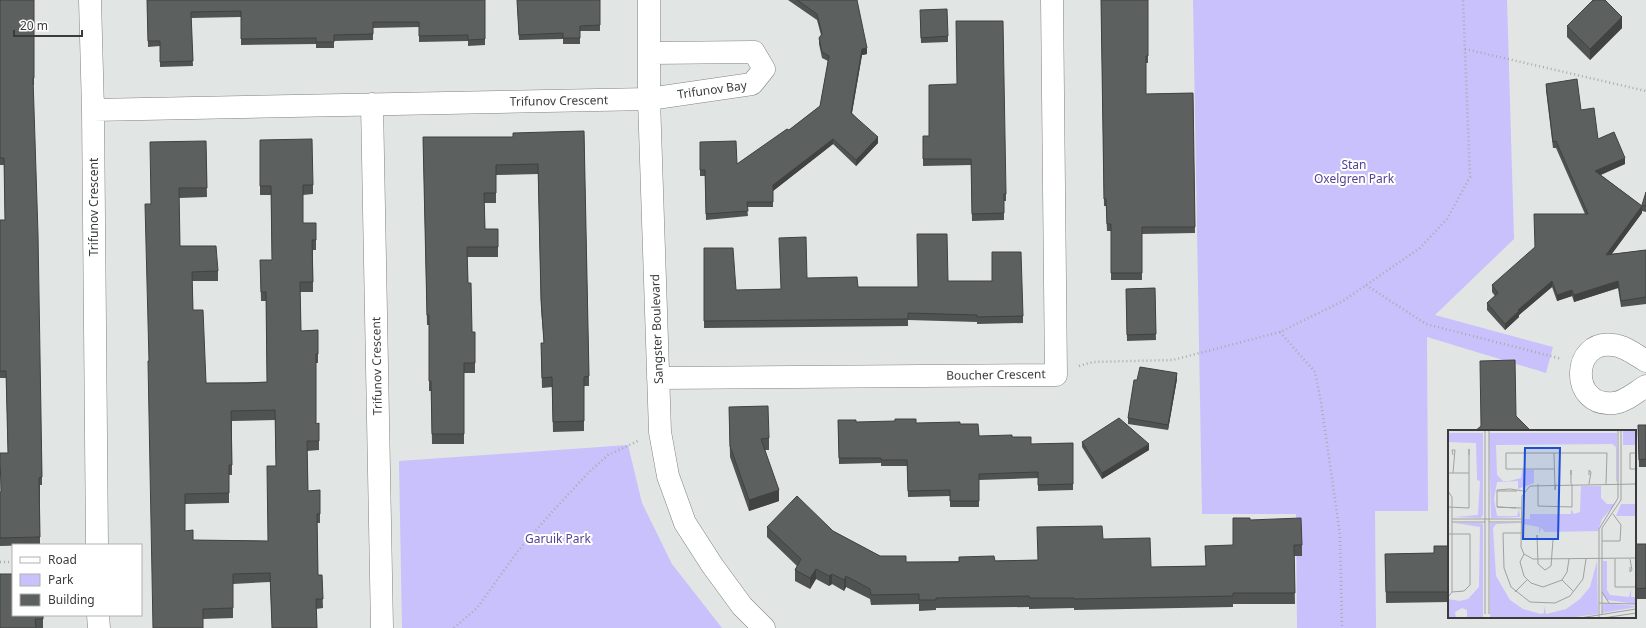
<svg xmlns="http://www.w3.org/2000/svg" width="1646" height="628" viewBox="0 0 1646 628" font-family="'Noto Sans',sans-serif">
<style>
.green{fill:#c8c1fc}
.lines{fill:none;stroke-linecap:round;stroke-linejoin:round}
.minor-casing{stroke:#7f8381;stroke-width:23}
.path{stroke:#a8acaa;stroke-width:2.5;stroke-dasharray:1 3;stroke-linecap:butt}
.minor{stroke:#fff;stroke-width:22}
.wall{fill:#4f5351;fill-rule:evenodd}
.shaded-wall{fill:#404342}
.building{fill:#5c605e;stroke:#404342;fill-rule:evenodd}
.labels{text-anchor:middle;stroke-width:4;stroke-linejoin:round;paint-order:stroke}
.street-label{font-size:12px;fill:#3a3c3b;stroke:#fff}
.park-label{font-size:12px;fill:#544296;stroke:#fff}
.inset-road{fill:none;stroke:#9ea1a0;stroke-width:1}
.view{fill:#1d4ed8;fill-opacity:0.15;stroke:#1d4ed8;stroke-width:2}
.inset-edge{fill:none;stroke:#3a3c3b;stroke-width:2}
</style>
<rect width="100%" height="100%" fill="#e1e5e3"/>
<path class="green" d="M1193 0H1507L1514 239 1435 315 1553 347 1546 373 1427 337 1428 511H1375L1376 628H1297L1296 514H1202Z
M628 445 642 503 672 564 722 628H402L399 461Z"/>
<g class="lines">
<g class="minor-casing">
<path id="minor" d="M90 0 93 110 97 545
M649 0V99L660 432 668 476 685 523 712 565 742 606 764 628
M372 104 382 628
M93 110 649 99 752 84 764 69 754 52 650 53
M1646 361C1636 355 1625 346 1613 345 1571 339 1569 408 1614 403 1625 402 1636 392 1646 386
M658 378 1056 375 1052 0
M98 615 99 628"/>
</g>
<path class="path" d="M1465 49 1646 91
M1366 285 1426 324 1562 359
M1280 332 1315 372 1321 402 1340 535 1342 628
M1079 366 1093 362 1173 360 1280 332 1343 301 1420 248 1447 219 1470 177 1463 0
M0 562H13
M454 628 477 608 518 551 552 512 589 472 608 455 640 440"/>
<use href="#minor" class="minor"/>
</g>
<path class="wall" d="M0 0H34V85H33L42 477V485H40V545L0 546V492H1L8 453 6 378H0V220H5L4 165H0Z
M147 0H485V45L468 46V41L419 42V27L373 28V40L334 41V48H316V44L241 45V17L191 18 193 66 160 67V46L148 47Z
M517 0H600V31H580V44H563V39L519 40Z
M788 0H857L867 54 862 55 852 113 878 143 856 166 833 144 773 191V207H747L748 216 706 220 705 176H700V142L737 164 789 130 820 106 828 61 822 58 819 44V38L821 35 817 20Z
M1101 0H1148V63H1146V94L1193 93 1195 233 1142 234V280H1111V231H1107L1106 206H1104Z
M920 16 948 36V42L921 43Z
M1567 26 1622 28 1590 60 1567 37Z
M1546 84 1581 110 1598 139 1625 164 1601 175 1642 206 1646 192V212L1642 211V213L1611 254 1646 250V304L1621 307 1618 288 1574 302 1572 296 1557 301 1552 287 1519 315V317L1505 330 1487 310V303L1495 296 1492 292V285L1585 214 1556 148H1553L1546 90Z
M929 85 1006 194V201H1004V220L972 221 971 165 923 166V136H929Z
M584 131 589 376V386H584V431L553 432 552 387 542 388 541 353 544 343 541 309 538 174 496 175V203H484L485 229 498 247V257H467L468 283 472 332H475V373H464V444H432L431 391H429V325H427L423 137H513Z
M260 140 313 185V194L303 195V223H316V250H313V292H300L301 331 318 330V363H316V424L319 423V450L307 451 308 491 320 490V523H317L318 575H322L323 608 316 609 317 628H272L270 582 233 584V618L203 619 149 361 151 204 206 141 207 197 179 198 180 246 218 271V281H192L193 310 206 383 267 382 266 301H261L260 260H272L271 195H260ZM275 420 276 466 268 541 193 540 185 531V504L229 503V475H232V421Z
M704 248 736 290 781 289 807 278 858 287H918L948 281 1023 316V323L977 324V322L908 320V326L704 328Z
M1155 288 1156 340 1127 341 1126 289Z
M1177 379 1168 430 1128 424V418L1137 380Z
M729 407 769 438V450H765L779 501 749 511 730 457Z
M838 420 856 422 960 424 979 436 1012 437 1031 444 1073 443V490L1038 491V478L979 480V507H950V496L908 497 907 466H881V463L839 464Z
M1638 425H1646V467H1639Z
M1082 442 1149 450 1102 479 1082 447Z
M1250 520 1302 545V556H1294L1295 604H1233V607L1074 610V608L1029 609V607L936 608V610L919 611V604L871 605 870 599 846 587 844 591 832 584 829 586 816 579 810 589 795 581V570L797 566 767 537V527L833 531 880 556 906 562 1038 560 1103 539 1151 567 1205 566 1233 545Z
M1635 544H1646V599H1635Z
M1449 546V602L1386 603 1385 554 1434 553Z
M43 615V628H0Z"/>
<path class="shaded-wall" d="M1622 17V28L1590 60V49Z
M867 48V54L862 55 851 118V113L862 49Z
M878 137V143L856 166V160Z
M833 139V144L773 191V185Z
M1625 158V164L1595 177V171Z
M1642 206V213L1606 262V255Z
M1552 281V287L1519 315V317L1505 330V324L1518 310Z
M1618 281V288L1574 302V295Z
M1572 290V296L1557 301V295Z
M1177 373V379L1168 430V425Z
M1149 444V450L1102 479V473Z
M779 490V501L749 511V500Z
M816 569V579L810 589V578Z
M832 574V584L829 586V576Z
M846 576V587L844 591V580Z"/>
<path class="building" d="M0 0H34V78H33L38 234 42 477 39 478 40 537 0 538V492H1L0 453H8L6 371H0V220H5L4 158H0Z
M147 0H485V39L468 40V35L419 36V22H373V34L334 35V42H316V38L241 39V11L191 12 193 61 160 62V41H148Z
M517 0H600V25L580 26V38H563V33L519 35Z
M797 0H857L867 48 862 49 851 113 878 137 856 160 833 139 773 185V202H747L748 211 706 214 705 170H700V142L736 141 737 164 787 129 789 130 820 106 829 56 822 52 819 38 822 34 817 14Z
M1101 0H1148V56H1146V94L1193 93 1195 227H1142V273H1111V224H1107L1106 199H1104Z
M1593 0H1605L1622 17 1590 49 1567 26Z
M947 9 948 36 921 38 920 10Z
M956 21H1003L1006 194H1004V213L972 214 971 159H923V136H929V85L957 84Z
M1577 79 1581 110 1594 108 1598 139 1614 132 1625 158 1595 171 1642 206 1606 255 1646 250V297L1621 301 1618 281 1574 295 1572 290 1557 295 1552 281 1518 310 1519 311 1505 324 1487 303 1498 293 1492 285 1535 247 1534 214H1588L1556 141 1553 142 1546 84Z
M584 131 589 376 584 377V421L553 422 552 377 542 378 541 343H544L541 299 538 164 496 165V193H484L485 229H498V247H467L468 283H471L472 332H475V363H464V434H432L431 381H429V315H427L423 137H513V133Z
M312 139 313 185H303V223H316V240H312L313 282H300L301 331 318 330V354H316V424L319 423V441H307L308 491 320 490V514H317L318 575H322L323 599H316L317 628H272L270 573 233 574V608L203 609V628H153L148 361H149L145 204H151L150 142 206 141 207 188H179L180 246H216L218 271 192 272 193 310H203L206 383H247L267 382 266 292H261L260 260H272L271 186H260V140ZM275 410 276 466H267L268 541 193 540V530L185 531V494L229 493V465H232L231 411Z
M1646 192V206L1642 205Z
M917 234H947L948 281H992V252H1021L1023 316 977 317V315L908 313V319L704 321V248H733L736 290 781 289 779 238 806 237 807 278 857 277 858 287H918Z
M1155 288 1156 334 1127 335 1126 289Z
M1515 360 1516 416 1531 431H1475L1481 426 1480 361Z
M1140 367 1177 373 1168 425 1128 418 1134 380H1137Z
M768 406 769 438 761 439 779 490 749 500 730 446 729 407Z
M1119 418 1149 444 1102 473 1082 442Z
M895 419H916V423L960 422V424H978L979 436 1012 435V437H1031V444L1073 443V484L1038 485V472L979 474V501H950V490L908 491 907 460H881V458H839L838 420H856V422L895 421Z
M1638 425H1646V459L1639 460Z
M797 496 833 531 880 556H906V562H959V557L994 556 995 561 1038 560 1037 527 1102 526 1103 539 1150 538 1151 567 1206 566 1205 546 1233 545V518H1250V520L1301 518 1302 545H1294L1295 593H1233V596L1074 599V598H1029V596L936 598V600H919V594L871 595 870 589 846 576 844 580 832 574 829 576 816 569 810 578 795 570 801 559 767 527Z
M1635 544H1646V588L1635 589Z
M1434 546H1449V592H1386L1385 554 1434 553Z
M0 574H13V615H43V619H35L36 628H0Z"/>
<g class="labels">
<g class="street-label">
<text transform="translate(712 90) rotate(-8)" y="4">Trifunov Bay</text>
<text transform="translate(559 101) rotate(-1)" y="4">Trifunov Crescent</text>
<text transform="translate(94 207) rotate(-90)" y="4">Trifunov Crescent</text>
<text transform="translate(657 329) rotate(-92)" y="4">Sangster Boulevard</text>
<text transform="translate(377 366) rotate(-91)" y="4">Trifunov Crescent</text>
<text transform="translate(996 375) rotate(-1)" y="4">Boucher Crescent</text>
</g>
<g class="park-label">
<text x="1354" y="169">Stan<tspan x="1354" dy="14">Oxelgren Park</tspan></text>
<text x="558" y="543">Garuik Park</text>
</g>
</g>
<g transform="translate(1448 430)">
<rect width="188" height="188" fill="#e1e5e3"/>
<path d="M175 0H188V15H175ZM0 3H35V85L33 88 6 87 30 85 32 51 29 50 28 13 0 12ZM41 3H169V51L168 52V17L164 14 48 15 49 45 55 51H61L73 48 74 40H86V53L70 59V51L49 52 46 69 49 86H69L71 79 72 87 43 88ZM133 56H153V68L159 74H167L154 89 150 101 97 102 93 98 91 104V97L75 94V89H82V84H123V79L126 84 132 82ZM173 74H188V86H168ZM7 93H34L35 95V188H19V180L14 178 7 182 8 188H0V169L12 171 20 169 31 157 32 97ZM42 93H72L48 94 45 98 48 146 62 170 75 179 93 184 96 183V176L98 184 118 179 132 169 142 157 149 131 150 184 120 188H42ZM155 131H159V160L162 165 181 167 183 159V167H188V174L159 170 155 165ZM155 173 188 176V177L154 183Z" fill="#c8c1fc"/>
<path class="inset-road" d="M41 0V184M106 23 107 60 108 54M188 23H182V39H188M106 39H58V23H159L158 54M0 43H21M5 43 7 20H4L5 25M123 45V40V54M90 54V76L124 77V54M141 54 143 42 141 40V45M188 54 82 56 74 66 73 117 76 124 85 129 188 128M49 60 62 59 75 61M49 60V77M0 61 4 67V162L0 167M49 61H69M0 77 21 78V19V25M49 77 73 78M49 77 68 78M4 89H73M4 92H37M41 92H73M73 103H55L56 138 63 157 82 172 107 173 122 166 135 149 138 129M0 104H22V155L16 161 4 162M89 110V105L90 134 97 140 103 136 105 110M154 111H172L173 95 165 84M76 124 72 132 76 146 83 153 95 157 114 150 119 142 121 129M167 129V157H188M182 129 184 140 182 142V137M114 150 126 162M67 162 79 150M154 162 161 173M151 173 188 174M37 184V0M154 185V98L173 70V0M132 188 188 179M151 188V99L170 68V0M155 188 188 183"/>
<path class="view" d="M77 18H112L110 109H75Z"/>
<rect width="188" height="188" class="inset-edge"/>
</g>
<rect x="12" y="544" width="130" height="72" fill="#ffffff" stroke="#b0b1b1"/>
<rect x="20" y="557" width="20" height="6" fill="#ffffff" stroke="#b0b1b1"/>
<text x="48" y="564" font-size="12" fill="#3a3c3b">Road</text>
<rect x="20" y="574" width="20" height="12" fill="#c8c1fc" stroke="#b0b1b1"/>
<text x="48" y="584" font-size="12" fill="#3a3c3b">Park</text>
<rect x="20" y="594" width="20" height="12" fill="#5c605e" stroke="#b0b1b1"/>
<text x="48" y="604" font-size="12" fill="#3a3c3b">Building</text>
<path d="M14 30v6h68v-6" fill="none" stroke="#3a3c3b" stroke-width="2"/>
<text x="20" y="30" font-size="12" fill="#3a3c3b" stroke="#ffffff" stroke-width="3" paint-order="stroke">20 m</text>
</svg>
